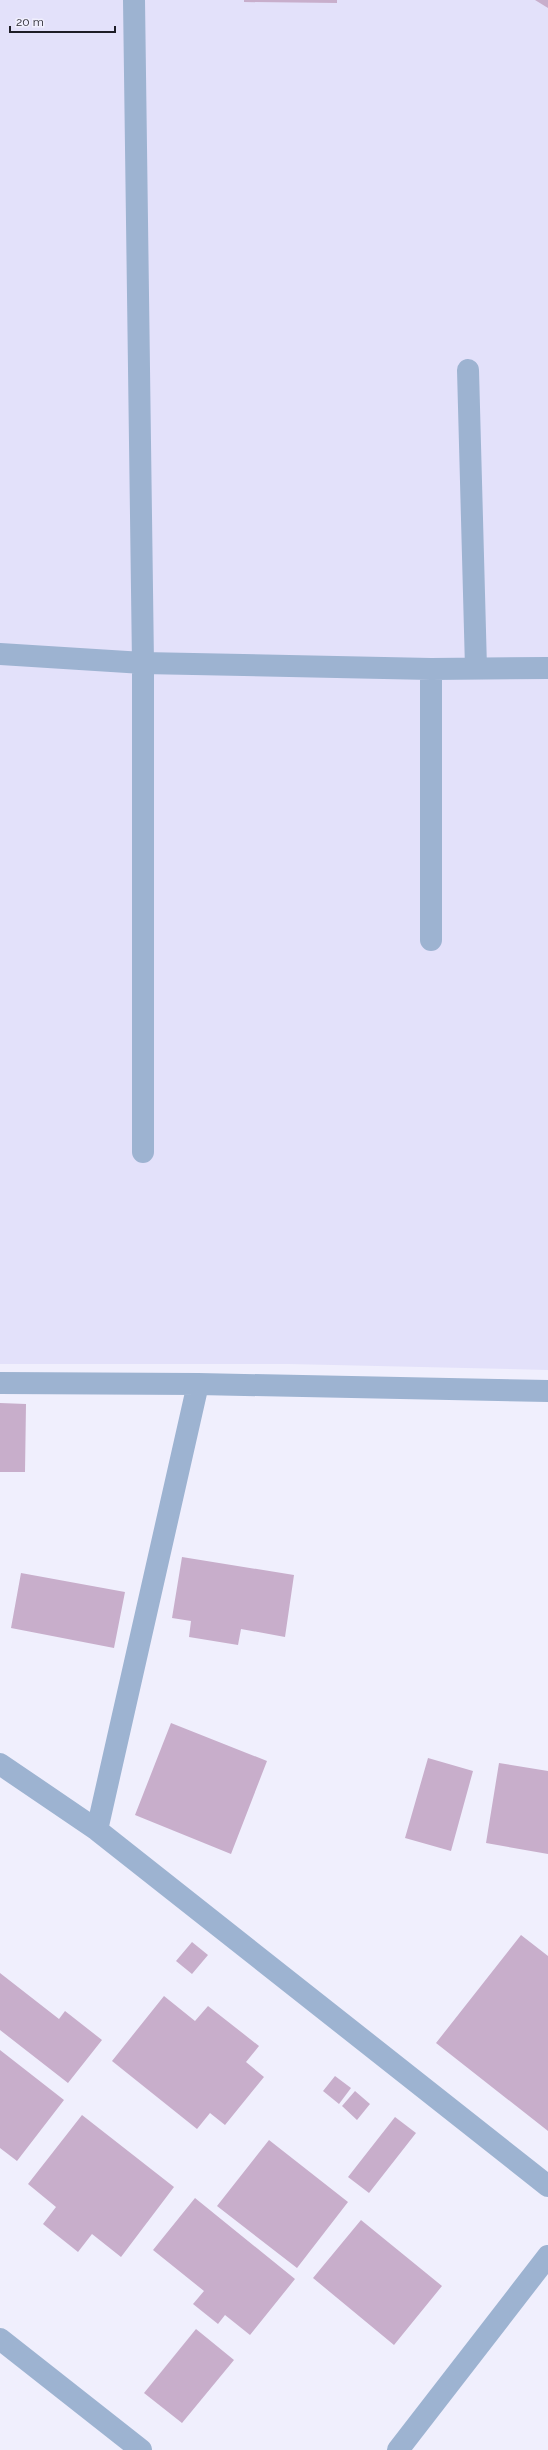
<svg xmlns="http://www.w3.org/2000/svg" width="548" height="2450" viewBox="0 0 548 2450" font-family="Raleway,sans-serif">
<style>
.built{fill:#e3e1fa}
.building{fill:#c8aecb}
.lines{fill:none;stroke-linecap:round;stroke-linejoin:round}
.minor{stroke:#9db3d1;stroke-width:22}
</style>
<rect width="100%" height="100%" fill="#f0effd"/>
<path class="built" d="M0 0H548V1370L289 1364H0Z"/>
<path class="building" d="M244 0H337V3L244 2Z
M535 0H548V8Z
M0 1403 26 1404 25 1472H0Z
M182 1557 294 1575 285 1637 241 1629 238 1645 189 1637 191 1621 172 1618Z
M21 1573 125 1592 114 1648 11 1628Z
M171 1723 267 1761 231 1854 135 1815Z
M428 1758 473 1771 451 1851 405 1838Z
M499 1763 548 1771V1854L486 1843Z
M521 1935 548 1956V2131L436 2043Z
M192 1942 208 1955 192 1974 176 1961Z
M0 1973 59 2019 65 2011 102 2040 68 2083 0 2030Z
M164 1996 195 2021 208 2006 259 2046 246 2062 264 2077 225 2125 210 2113 197 2129 112 2061Z
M0 2050 64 2100 17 2161 0 2148Z
M335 2076 351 2088 339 2104 323 2091Z
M355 2091 370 2104 357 2120 342 2106Z
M82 2115 174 2187 121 2257 92 2234 78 2252 43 2224 56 2207 28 2184Z
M395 2117 416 2133 369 2193 348 2177Z
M269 2140 348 2202 297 2268 217 2206Z
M195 2198 295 2279 250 2335 225 2315 218 2324 193 2304 204 2291 153 2250Z
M361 2220 442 2286 394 2345 313 2278Z
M196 2329 234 2360 182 2423 144 2393Z"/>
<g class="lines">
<path class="minor" d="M468 370 476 668
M0 654 143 663 134 0
M431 940V669
M143 1152V663L431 669 548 668
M0 1383 198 1384 548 1391
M0 1764 97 1830 548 2186
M97 1830 198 1384
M0 2339 141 2450
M398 2450 548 2256"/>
</g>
<path d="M10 26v6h105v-6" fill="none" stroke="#1e1d26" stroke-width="2"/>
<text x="16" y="26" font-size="12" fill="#1e1d26" stroke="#f0effd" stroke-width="3" paint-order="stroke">20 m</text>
</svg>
